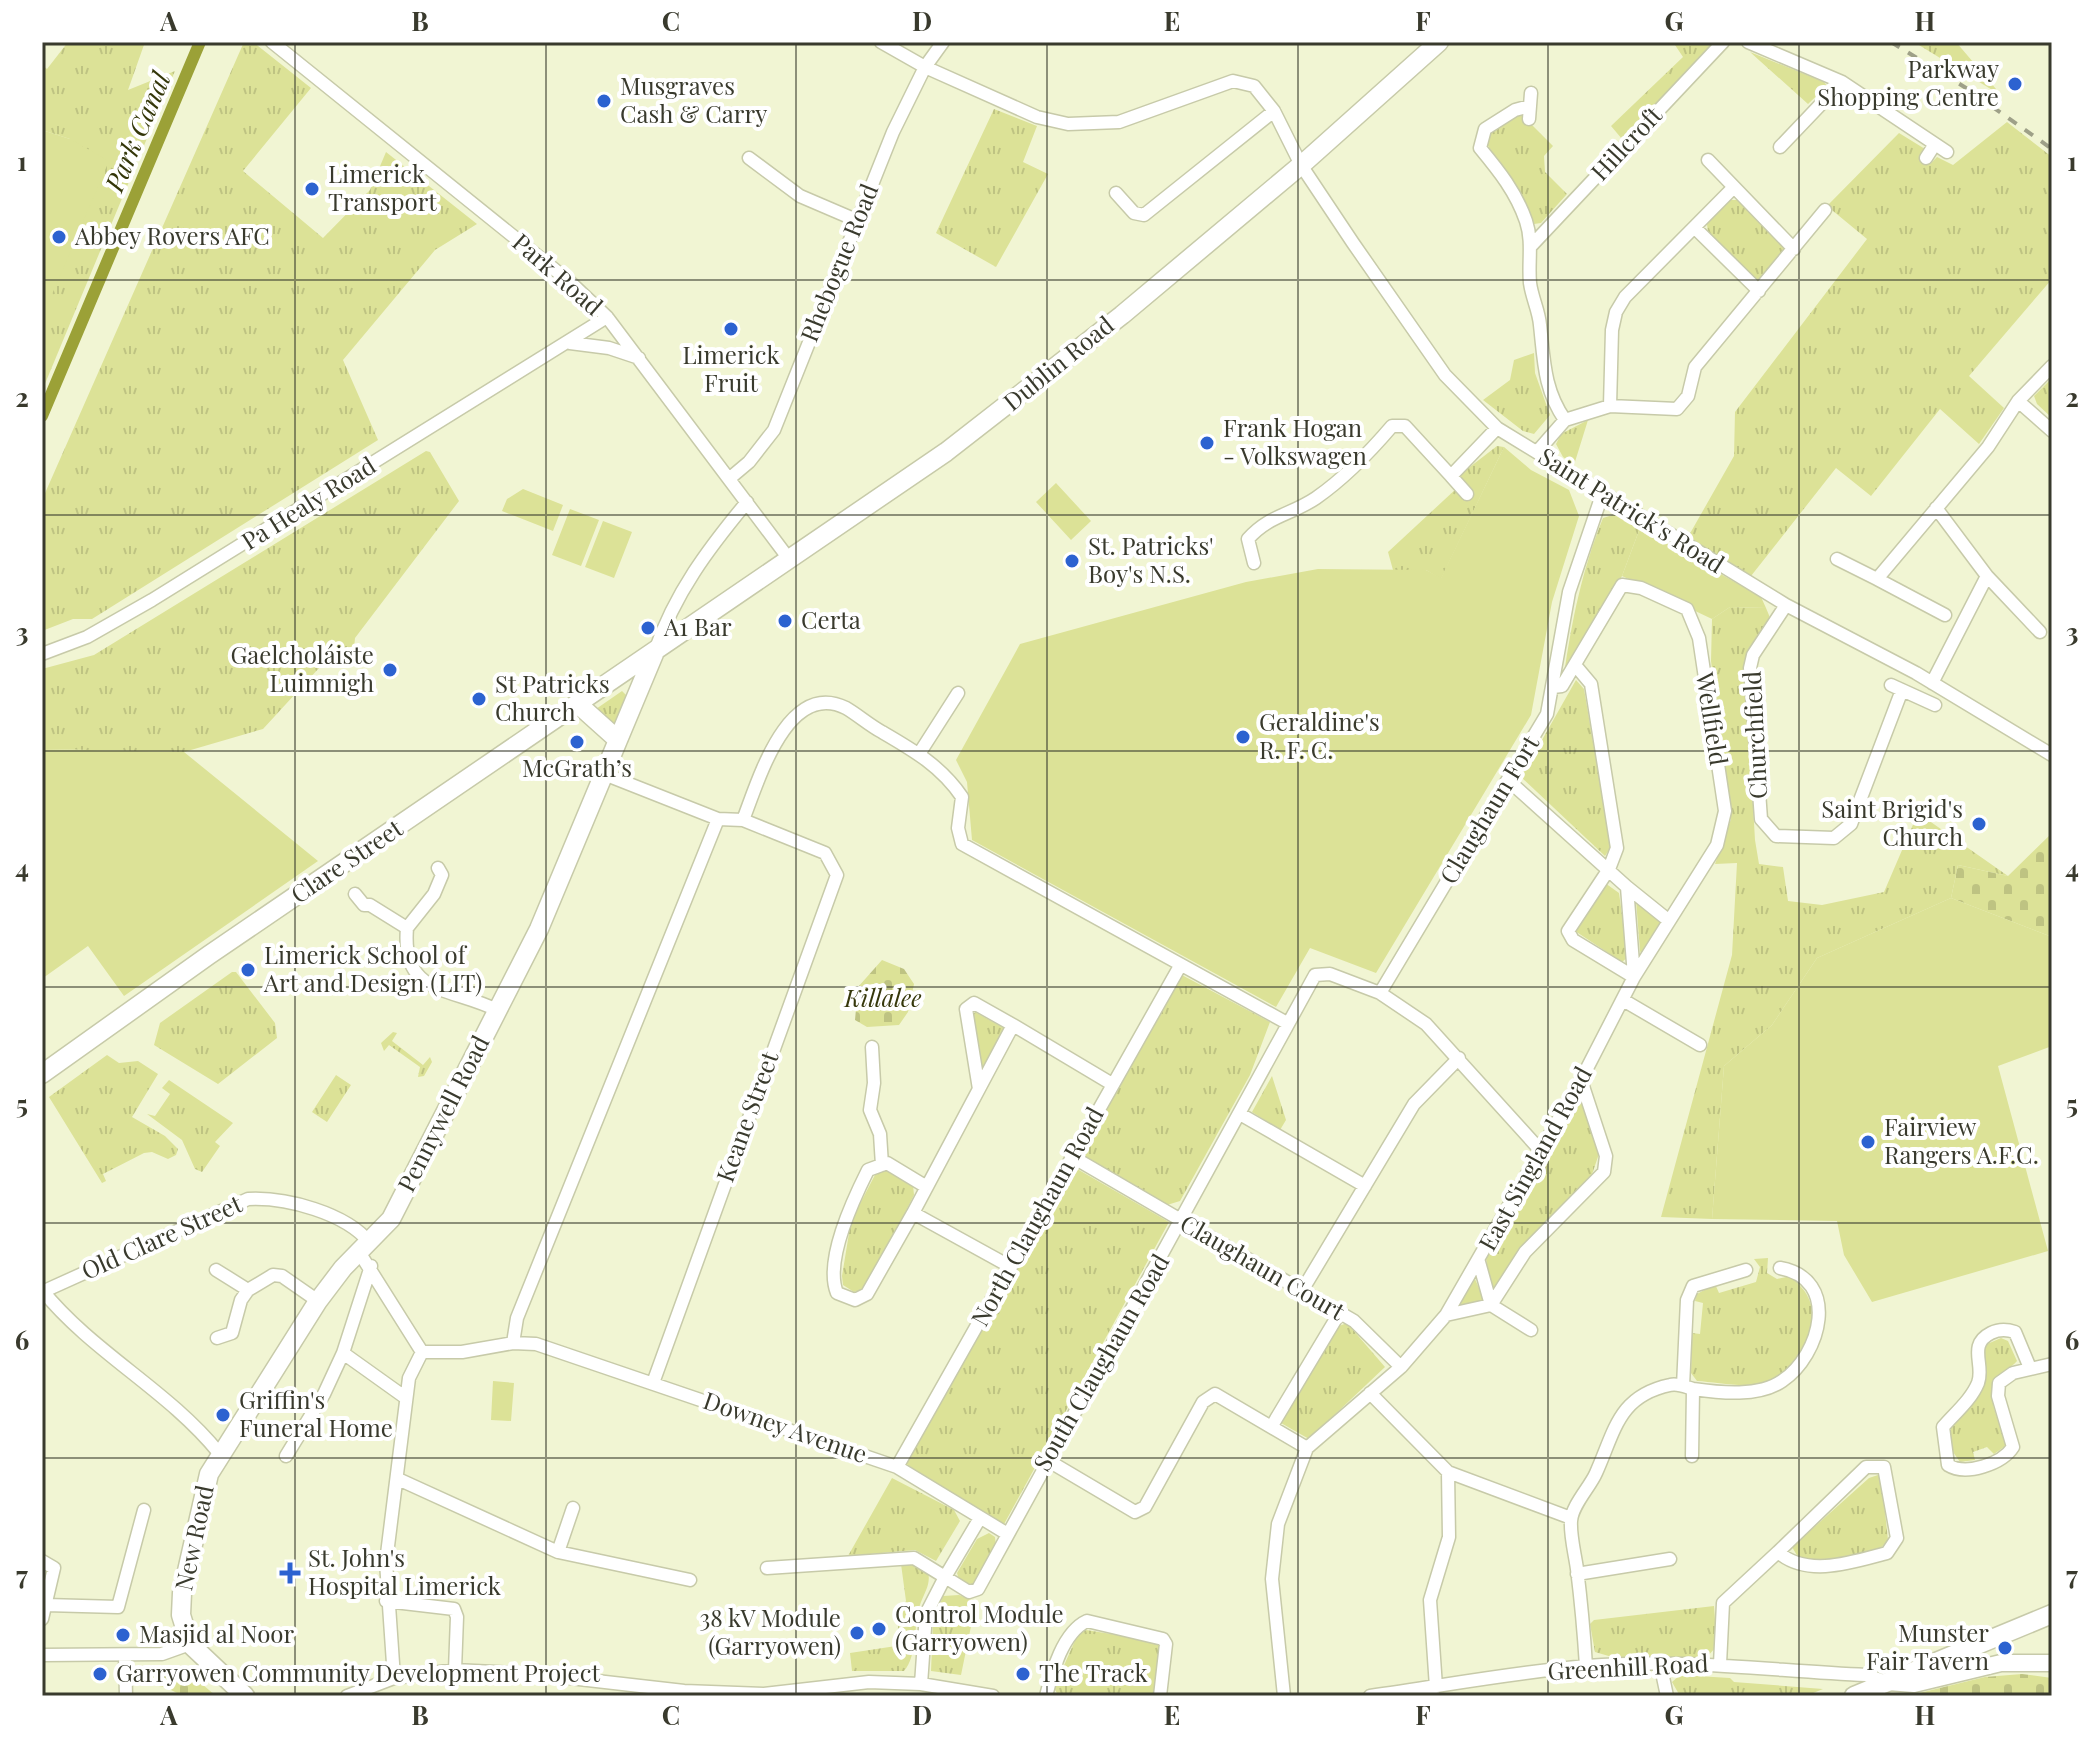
<svg xmlns="http://www.w3.org/2000/svg" width="2094" height="1738" viewBox="0 0 2094 1738" font-family="'Playfair Display',serif">
<style>
.grass{fill:url(#grass-tufts)}
.cemetery{fill:url(#cemetery-stones)}
.park{fill:#dce297}
.lines{fill:none;stroke-linecap:round;stroke-linejoin:round}
.canal{stroke:#9ba137;stroke-width:12}
.minor-casing{stroke:#c7caa9;stroke-width:15}
.tertiary-casing{stroke:#c7caa9;stroke-width:19}
.secondary-casing{stroke:#c7caa9;stroke-width:21}
.minor{stroke:#fff;stroke-width:12}
.tertiary{stroke:#fff;stroke-width:16}
.secondary{stroke:#fff;stroke-width:18}
.rail{stroke:#9ea088;stroke-width:4;stroke-dasharray:10 10;stroke-linecap:butt}
.grid{fill:none;stroke:#393a2d;stroke-width:2;stroke-opacity:0.55}
.poi-dot{fill:#2c62d0;stroke:#fff;stroke-width:3}
.labels{text-anchor:middle;stroke-width:8;stroke-linejoin:round;paint-order:stroke}
.poi-label{font-size:24px;fill:#393a2d;stroke:#fff;text-anchor:start}
.street-label{font-size:24px;fill:#393a2d;stroke:#fff}
.park-label{font-size:24px;font-style:italic;fill:#36380b;stroke:#fff}
.water-label{font-size:26px;font-style:italic;fill:#34370a;stroke:#fff}
.neatline{fill:none;stroke:#393a2d;stroke-width:3}
.grid-label{font-size:26px;text-anchor:middle;font-weight:bold;fill:#393a2d}
</style>
<defs>
<pattern id="grass-tufts" width="24" height="20" patternUnits="userSpaceOnUse" patternTransform="scale(2)"><rect width="24" height="20" fill="#dce297"/><path d="M3 7l-1-3M5 7V3M7 7l1-3M15 17l-1-3M17 17v-4M19 17l1-3" fill="none" stroke="#bec382"/></pattern>
<pattern id="cemetery-stones" width="16" height="16" patternUnits="userSpaceOnUse" patternTransform="scale(2)"><rect width="16" height="16" fill="#dce297"/><path d="M2 7V4a2 2 0 0 1 4 0v3zM10 15v-3a2 2 0 0 1 4 0v3z" fill="#bec382"/></pattern>
</defs>
<rect width="100%" height="100%" fill="#f1f5d3"/>
<path class="grass" d="M68 42H145L128 90 175 71 42 391V312L70 139 42 130V65L47 69Z
M244 42H253L311 88 243 171 323 238 370 190 386 152 477 224 435 250 343 360 378 440 92 619H73L42 631V500Z
M1673 42H1715L1622 139 1611 126 1683 57Z
M1914 42H1956L2002 96Z
M1750 52 1824 82 1827 86 1808 104Z
M994 109 1037 126 1023 162 1048 174 996 267 936 233Z
M1521 114 1553 146 1544 156 1545 172 1567 194 1541 223 1534 224 1522 196 1488 146V135Z
M2007 122 2052 157V279L1969 376 2004 408 1979 444 1940 409 1871 496 1836 468 1751 576 1688 537 1734 456 1735 412 1867 239 1827 206 1899 133 1925 149 1920 157 1930 164 1937 157 1953 165Z
M1730 200H1740L1784 245V255L1762 279H1753L1708 233 1707 224Z
M1534 353 1535 373 1550 415 1534 434 1523 431 1483 400 1510 380 1514 360Z
M2052 378V418L2037 404 2034 396Z
M1588 420 1574 465 1563 457 1556 444 1561 434Z
M1497 446 1504 447 1441 579 1426 570H1393L1388 552 1457 488 1462 473Z
M426 451 430 452 459 501 355 638 354 649 331 655 263 729 184 752 42 749V669L94 655Z
M1616 514 1640 528 1622 576 1564 675C1572 620 1582 570 1603 518Z
M1730 607 1766 608 1771 620 1745 665 1755 840 1759 864 1783 867 1788 901 1822 905 1884 892 1918 813 2008 876 1958 865 1951 898 1817 958 1772 1025 1724 1066 1712 1219 1661 1217 1732 955 1737 863 1715 864 1731 819 1711 661 1712 619Z
M1576 680 1584 689 1611 847 1605 856 1521 777Z
M622 691 626 695 614 726 596 709Z
M1605 883 1619 893 1628 957 1622 962 1575 931Z
M1636 900 1663 923 1643 958 1640 951Z
M232 972H236L275 1023 277 1038 218 1084 154 1045 160 1023Z
M1180 974 1270 1022 1250 1075 1180 1201 1167 1205 1079 1153Z
M975 1012 1004 1028 981 1072 973 1015Z
M393 1032 397 1033 392 1041 423 1065 430 1057 432 1062 424 1076 418 1077 420 1067 389 1045 384 1051 381 1043Z
M107 1055 119 1063 138 1061 158 1074 132 1117 165 1136 178 1149 176 1155 168 1159 152 1152 144 1153 103 1174 106 1181 102 1183 49 1097Z
M336 1075 351 1085 327 1122 312 1112Z
M1272 1076 1286 1120 1280 1130 1252 1112Z
M169 1080 233 1123 215 1142 220 1146 202 1172 195 1169 182 1140 147 1114 155 1116 170 1094 162 1088Z
M1579 1100 1585 1102 1600 1151 1590 1180 1494 1290 1490 1287 1486 1258Z
M1072 1166 1169 1222 1003 1526 906 1464Z
M887 1170 913 1185 914 1195 867 1288 854 1292 843 1285 842 1276 851 1221 876 1173Z
M1768 1258 1767 1273 1777 1279 1791 1276C1796 1282 1804 1289 1807 1295 1825 1327 1796 1371 1766 1382 1748 1389 1716 1382 1697 1381L1691 1373 1692 1333 1700 1334 1703 1303 1695 1301 1697 1294 1715 1284 1719 1293 1756 1282 1760 1267 1754 1259Z
M1475 1279 1485 1302 1461 1306 1460 1304Z
M1347 1323 1385 1367 1309 1439 1281 1423 1339 1326Z
M2001 1338 2008 1341 2017 1361C2011 1368 2003 1370 1997 1377 1983 1395 2001 1425 2008 1444L1994 1454 1987 1447 1973 1452 1975 1460 1960 1462 1951 1449V1426C1964 1412 1983 1397 1985 1378 1987 1365 1980 1357 1985 1345Z
M1881 1474 1888 1540C1871 1564 1823 1563 1798 1557L1792 1547 1869 1478Z
M892 1478 954 1510 960 1521 936 1561 915 1550 848 1556Z
M989 1533 995 1537 996 1546 976 1584 970 1587 959 1580 957 1573 977 1539Z
M901 1564H915L928 1572C931 1583 925 1592 921 1602 913 1622 918 1656 904 1671H852L850 1653 896 1646 900 1610 906 1601Z
M959 1595 976 1602 961 1675 931 1671 933 1623 943 1596Z
M1714 1606 1717 1646 1705 1659H1619L1595 1652 1590 1624 1594 1620Z
M1086 1630 1155 1641 1161 1647 1153 1696 1058 1695 1054 1688 1077 1636Z
M1680 1675 1730 1678 1734 1682 1823 1689 1806 1696H1680L1672 1682Z"/>
<path class="cemetery" d="M2052 833V937L1951 898 1958 865 2008 876Z
M882 960 904 969 914 984 908 1012 899 1025 867 1027 855 1020 858 987Z
M139 1669 188 1672 216 1696H183L165 1687 139 1683Z
M2022 1674 2052 1678V1696H1907L1985 1677Z"/>
<path class="park" d="M42 130 70 139 109 161 44 313Z
M1504 447 1531 470 1569 490 1579 516 1552 602 1531 715 1376 973 1310 948 1276 1007 972 840 967 782 956 760 1020 644 1246 582 1318 569 1426 570 1441 578Z
M1056 483 1091 521 1071 540 1036 502Z
M523 489 563 505 553 531 502 511 507 499Z
M570 509 599 520 581 566 552 555Z
M603 521 632 532 614 578 585 567Z
M1640 528 1761 597 1766 608 1730 607 1712 619 1622 576Z
M42 749 184 752 318 861 124 996 88 946 43 978Z
M1951 898 2052 937 2049 970 2052 1046 1998 1066 2048 1251 1872 1302 1844 1255 1837 1221 1712 1219 1724 1066 1772 1025 1817 958Z
M493 1381 514 1383 511 1421 491 1420Z"/>
<g class="lines">
<path class="canal" d="M42 416 200 42"/>
<g class="minor-casing">
<path id="minor" d="M272 42 570 282 607 317 789 559
M881 42 925 67 1037 117 1068 124 1119 122 1233 81 1254 86 1274 111 1301 165 1353 243 1445 375 1497 428 1786 605 1916 673 2052 755
M1748 42 1842 82 1947 152
M1530 106 1515 110 1485 129 1480 148C1499 171 1516 192 1526 221 1533 242 1528 262 1530 283 1532 298 1539 311 1540 325 1544 361 1544 390 1565 420
M1529 119 1531 93
M1780 147 1842 82
M749 158 800 196 856 220
M1926 158 1935 144
M1708 160 1794 249
M1116 193 1134 213 1144 215 1274 111
M1695 228 1759 291
M1531 246 1723 42
M570 343 609 348 639 358
M2018 401 2052 431
M1610 406 1612 330 1616 312 1625 297 1734 187
M1537 452 1565 420 1610 406 1677 409 1688 396 1695 367 1825 210
M1451 476 1467 494
M730 478 749 462 774 430 893 132 925 67 943 42
M1837 559 1877 579
M1254 563 1248 539C1269 515 1291 515 1316 498 1346 477 1369 453 1392 426H1405L1451 476 1497 428
M1987 576 2040 632
M1786 605 1753 655 1750 668 1761 819 1776 836 1834 838 1851 824 1902 690
M1945 615 1877 579 1988 447 2018 401 2052 366
M655 651C675 593 708 549 747 502
M42 654 87 637 152 600 607 317
M1575 665 1591 684 1617 848 1609 869 1568 931 1573 940 1634 977
M1932 683 1987 576 1936 508
M1891 685 1935 705
M919 754 958 693
M604 774 718 819 743 820 825 853 837 875 653 1383
M1509 781 1627 887 1634 976
M743 820C758 782 787 679 846 708 858 715 869 725 882 732 913 750 941 766 962 797L958 828 962 844 1287 1023
M438 868 442 875 434 894 407 928C401 996 451 987 497 1010
M1627 887 1668 920
M355 894 364 905H370L407 928
M1380 993 1426 1024 1541 1151
M1623 1000 1700 1045
M872 1047 874 1083 870 1110 880 1134 882 1165
M979 1089 966 1009 974 1003 1013 1025
M1240 1114 1365 1186
M1071 1156 1354 1321 1401 1367 1446 1315 1491 1305 1525 1252 1604 1172 1606 1156 1581 1080
M913 1213 867 1294 855 1300 837 1293C824 1261 853 1200 868 1170L887 1163 925 1186
M359 1252 422 1352H462L513 1343 517 1318 718 819
M1479 1262 1491 1305 1531 1330
M1011 1267 913 1213 1013 1025 1112 1084
M216 1270 248 1290
M1303 1289 1414 1104 1459 1058
M42 1290C93 1353 168 1390 219 1453
M42 1292 248 1199C286 1197 346 1213 370 1243
M1446 1315 1581 1080 1634 977 1717 845 1725 811 1699 638 1687 609 1641 588 1622 585 1562 686 1553 687
M217 1338 232 1333 241 1300 248 1290 273 1275 282 1276 318 1301
M513 1343 536 1344 897 1467 1006 1533
M343 1353 406 1398
M2030 1368 2015 1332C2006 1329 1999 1329 1991 1333 1967 1345 1985 1365 1978 1383 1971 1400 1955 1413 1943 1427L1948 1465C1966 1476 2002 1464 2013 1447L1998 1396 1999 1383 2013 1373 2052 1364
M1683 1386 1687 1300 1693 1286 1746 1270
M1370 1393 1448 1472 1449 1537 1430 1600 1436 1687
M1273 1424 1340 1312
M286 1456 324 1394 343 1353 371 1266
M1692 1456 1693 1389
M1047 1460 1135 1512 1145 1507 1203 1402 1215 1394 1307 1448
M897 1467 1180 966
M1448 1472 1571 1518
M398 1479 558 1552 690 1580
M558 1552 573 1508
M42 1561 54 1568 42 1619
M767 1568 914 1558 945 1577 980 1518
M1577 1574 1670 1559
M386 1601 454 1609 457 1617 455 1670
M46 1605 118 1607 144 1510
M42 1655 162 1654 190 1644
M125 1656 126 1696
M1660 1663 1667 1696
M1720 1664 1723 1603 1778 1552C1807 1578 1853 1562 1887 1553L1897 1538 1884 1467H1866L1778 1552
M1586 1666C1584 1634 1581 1601 1577 1569 1575 1554 1570 1536 1571 1521 1572 1505 1590 1487 1596 1473 1615 1431 1618 1396 1670 1385 1678 1383 1686 1387 1693 1389 1721 1393 1759 1397 1782 1381 1821 1355 1841 1279 1780 1268
M394 1678 386 1562 409 1378 422 1352
M921 1684 926 1614 945 1577 969 1592 978 1589 1315 975 1330 974 1380 993 1547 714 1569 592 1602 495
M347 1696 394 1678 455 1670 535 1674 684 1691 764 1694 869 1682 921 1684 993 1696
M1046 1696C1052 1672 1063 1632 1087 1621L1163 1639 1166 1644 1160 1696
M1284 1696 1272 1579 1278 1524 1307 1448 1401 1367
M1370 1696C1442 1686 1515 1672 1587 1666 1681 1658 1773 1671 1866 1675L1886 1682"/>
</g>
<g class="tertiary-casing">
<path id="tertiary" d="M1888 1682 1914 1684 2001 1663H2052"/>
</g>
<g class="secondary-casing">
<path id="secondary" d="M579 705 618 740
M42 1074 209 955 946 452 1122 315 1307 160 1439 42
M245 1696 190 1644 181 1615 182 1593 209 1474 318 1301 343 1268 391 1219 539 929 654 654
M1854 1696 2052 1614"/>
</g>
<use href="#minor" class="minor"/>
<use href="#tertiary" class="tertiary"/>
<use href="#secondary" class="secondary"/>
<path class="rail" d="M1891 42 1966 88 2052 149"/>
</g>
<path class="grid" d="M295 42V1696M546 42V1696M796 42V1696M1047 42V1696M1298 42V1696M1548 42V1696M1799 42V1696M42 280H2052M42 515H2052M42 751H2052M42 987H2052M42 1223H2052M42 1458H2052"/>
<g class="poi-dot">
<circle cx="2015" cy="84" r="8"/>
<circle cx="604" cy="101" r="8"/>
<circle cx="312" cy="189" r="8"/>
<circle cx="59" cy="237" r="8"/>
<circle cx="731" cy="329" r="8"/>
<circle cx="1207" cy="443" r="8"/>
<circle cx="1072" cy="561" r="8"/>
<circle cx="785" cy="621" r="8"/>
<circle cx="648" cy="628" r="8"/>
<circle cx="390" cy="670" r="8"/>
<circle cx="479" cy="699" r="8"/>
<circle cx="1243" cy="737" r="8"/>
<circle cx="577" cy="742" r="8"/>
<circle cx="1979" cy="824" r="8"/>
<circle cx="248" cy="970" r="8"/>
<circle cx="1868" cy="1142" r="8"/>
<circle cx="223" cy="1415" r="8"/>
<path d="M286 1561h8v8h8v8h-8v8h-8v-8h-8v-8h8z"/>
<circle cx="879" cy="1629" r="8"/>
<circle cx="857" cy="1633" r="8"/>
<circle cx="123" cy="1635" r="8"/>
<circle cx="2005" cy="1648" r="8"/>
<circle cx="100" cy="1674" r="8"/>
<circle cx="1023" cy="1674" r="8"/>
</g>
<g class="labels">
<g class="poi-label">
<text x="1999" y="78" text-anchor="end">Parkway<tspan x="1999" dy="28">Shopping Centre</tspan></text>
<text x="620" y="95">Musgraves<tspan x="620" dy="28">Cash &amp; Carry</tspan></text>
<text x="328" y="183">Limerick<tspan x="328" dy="28">Transport</tspan></text>
<text x="75" y="245">Abbey Rovers AFC</text>
<text x="731" y="364" text-anchor="middle">Limerick<tspan x="731" dy="28">Fruit</tspan></text>
<text x="1223" y="437">Frank Hogan<tspan x="1223" dy="28">- Volkswagen</tspan></text>
<text x="1088" y="555">St. Patricks'<tspan x="1088" dy="28">Boy's N.S.</tspan></text>
<text x="801" y="629">Certa</text>
<text x="664" y="636">A1 Bar</text>
<text x="374" y="664" text-anchor="end">Gaelcholáiste<tspan x="374" dy="28">Luimnigh</tspan></text>
<text x="495" y="693">St Patricks<tspan x="495" dy="28">Church</tspan></text>
<text x="1259" y="731">Geraldine's<tspan x="1259" dy="28">R. F. C.</tspan></text>
<text x="577" y="777" text-anchor="middle">McGrath’s</text>
<text x="1963" y="818" text-anchor="end">Saint Brigid's<tspan x="1963" dy="28">Church</tspan></text>
<text x="264" y="964">Limerick School of<tspan x="264" dy="28">Art and Design (LIT)</tspan></text>
<text x="1884" y="1136">Fairview<tspan x="1884" dy="28">Rangers A.F.C.</tspan></text>
<text x="239" y="1409">Griffin's<tspan x="239" dy="28">Funeral Home</tspan></text>
<text x="308" y="1567">St. John's<tspan x="308" dy="28">Hospital Limerick</tspan></text>
<text x="895" y="1623">Control Module<tspan x="895" dy="28">(Garryowen)</tspan></text>
<text x="841" y="1627" text-anchor="end">38 kV Module<tspan x="841" dy="28">(Garryowen)</tspan></text>
<text x="1989" y="1642" text-anchor="end">Munster<tspan x="1989" dy="28">Fair Tavern</tspan></text>
<text x="139" y="1643">Masjid al Noor</text>
<text x="116" y="1682">Garryowen Community Development Project</text>
<text x="1039" y="1682">The Track</text>
</g>
<g class="street-label">
<text transform="translate(1627 144) rotate(-47)" y="8">Hillcroft</text>
<text transform="translate(840 263) rotate(-68)" y="8">Rhebogue Road</text>
<text transform="translate(557 275) rotate(41)" y="8">Park Road</text>
<text transform="translate(1059 364) rotate(-39)" y="8">Dublin Road</text>
<text transform="translate(309 504) rotate(-32)" y="8">Pa Healy Road</text>
<text transform="translate(1631 511) rotate(32)" y="8">Saint Patrick's Road</text>
<text transform="translate(1711 719) rotate(81)" y="8">Wellfield</text>
<text transform="translate(1756 735) rotate(-93)" y="8">Churchfield</text>
<text transform="translate(1490 810) rotate(-59)" y="8">Claughaun Fort</text>
<text transform="translate(347 862) rotate(-34)" y="8">Clare Street</text>
<text transform="translate(444 1114) rotate(-63)" y="8">Pennywell Road</text>
<text transform="translate(748 1117) rotate(-70)" y="8">Keane Street</text>
<text transform="translate(1536 1159) rotate(-61)" y="8">East Singland Road</text>
<text transform="translate(1038 1217) rotate(-61)" y="8">North Claughaun Road</text>
<text transform="translate(162 1238) rotate(-24)" y="8">Old Clare Street</text>
<text transform="translate(1262 1268) rotate(30)" y="8">Claughaun Court</text>
<text transform="translate(1102 1363) rotate(-60)" y="8">South Claughaun Road</text>
<text transform="translate(785 1428) rotate(19)" y="8">Downey Avenue</text>
<text transform="translate(195 1538) rotate(-78)" y="8">New Road</text>
<text transform="translate(1628 1668) rotate(-3)" y="8">Greenhill Road</text>
</g>
<g class="park-label">
<text x="883" y="1007">Killalee</text>
</g>
<g class="water-label">
<text transform="translate(138 132) rotate(-67)" y="9">Park Canal</text>
</g>
</g>
<rect width="2094" height="1738" fill="none" stroke="#ffffff" stroke-width="88"/>
<rect x="44" y="44" width="2006" height="1650" class="neatline"/>
<g class="grid-label">
<text x="169" y="31">A</text>
<text x="420" y="31">B</text>
<text x="671" y="31">C</text>
<text x="922" y="31">D</text>
<text x="1172" y="31">E</text>
<text x="1423" y="31">F</text>
<text x="1674" y="31">G</text>
<text x="1925" y="31">H</text>
<text x="22" y="171">1</text>
<text x="2072" y="171">1</text>
<text x="22" y="407">2</text>
<text x="2072" y="407">2</text>
<text x="22" y="642">3</text>
<text x="2072" y="642">3</text>
<text x="22" y="878">4</text>
<text x="2072" y="878">4</text>
<text x="22" y="1114">5</text>
<text x="2072" y="1114">5</text>
<text x="22" y="1350">6</text>
<text x="2072" y="1350">6</text>
<text x="22" y="1585">7</text>
<text x="2072" y="1585">7</text>
<text x="169" y="1725">A</text>
<text x="420" y="1725">B</text>
<text x="671" y="1725">C</text>
<text x="922" y="1725">D</text>
<text x="1172" y="1725">E</text>
<text x="1423" y="1725">F</text>
<text x="1674" y="1725">G</text>
<text x="1925" y="1725">H</text>
</g>
</svg>
